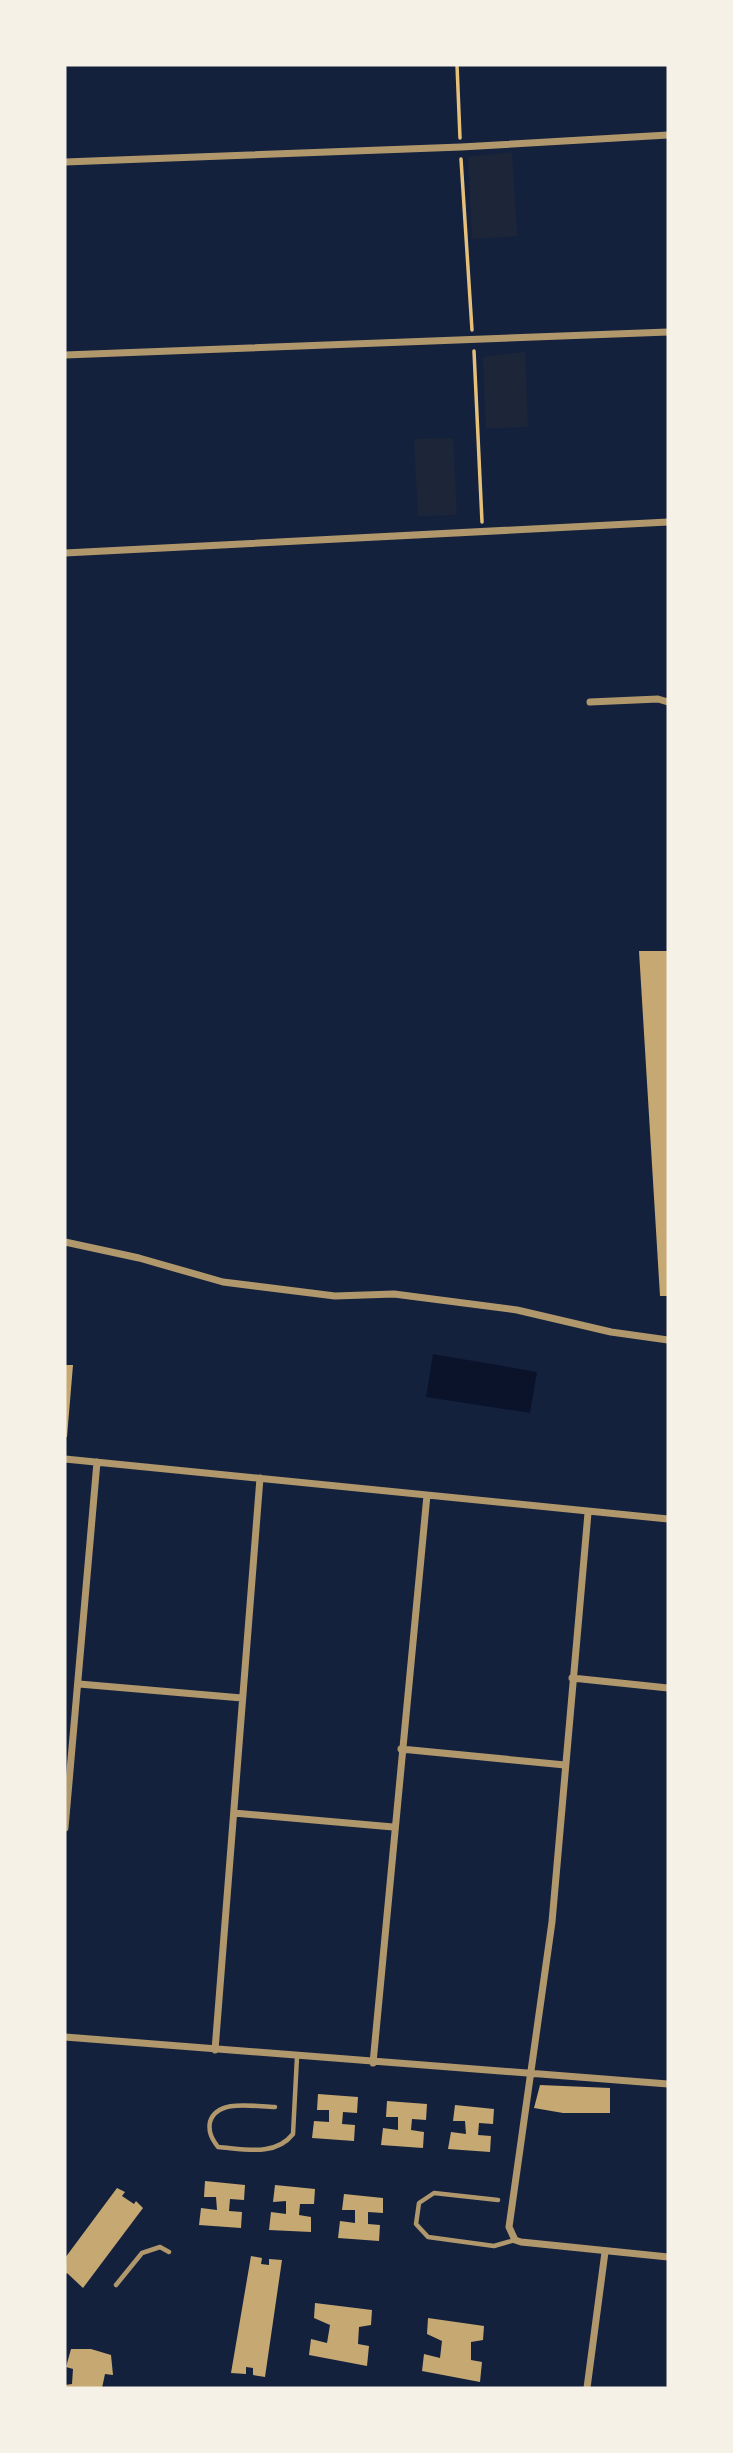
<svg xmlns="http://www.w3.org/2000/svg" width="733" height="2453" viewBox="0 0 733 2453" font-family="'Sofia Sans Condensed',sans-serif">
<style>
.green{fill:#1d2539}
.water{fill:#0b132b}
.building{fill:#c6a872}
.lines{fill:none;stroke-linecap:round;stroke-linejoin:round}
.path{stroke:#e5c07b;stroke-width:3.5}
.service{stroke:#b1986c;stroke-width:4.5}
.minor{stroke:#b1986c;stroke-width:7}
</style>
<rect width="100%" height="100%" fill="#14213d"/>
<path class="green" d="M512 152 517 236 472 239 468 157Z
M525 352 528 427 486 428 483 357Z
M453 438 457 515 418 516 414 439Z"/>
<path class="water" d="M433 1354 537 1372 530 1413 426 1397Z"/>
<path class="building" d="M639 951H668V1296H660Z
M65 1365H73L67 1437H65Z
M540 2085 610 2088V2113H563L534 2108Z
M318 2094 358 2097 357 2113 343 2112 342 2124 355 2125 354 2141 312 2138 314 2121 329 2122V2110H317Z
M387 2101 427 2104 426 2120 412 2119 411 2130 424 2132 423 2148 381 2145 383 2128 398 2130V2117H386Z
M455 2105 494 2109 493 2124 479 2123 478 2135 491 2136 490 2152 448 2149 451 2132 466 2134 465 2121H453Z
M205 2181 245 2185 244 2200 230 2199 229 2211 242 2212 241 2228 199 2225 201 2208 217 2210 216 2197H204Z
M275 2185 315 2189 314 2204H300L299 2215 311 2217V2232L269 2230 271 2212 286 2214V2201L273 2202Z
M117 2188 125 2192 122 2196 134 2204 136 2201 143 2208 83 2288 67 2273 65 2275V2258Z
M344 2194 383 2198V2213L368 2212V2224L380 2225 379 2241 338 2238 340 2221 355 2223V2210H342Z
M251 2256 262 2258 261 2264 269 2265V2259L282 2260 265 2377 253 2375V2368L246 2367V2374L231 2373Z
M315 2303 372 2310 371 2325 359 2327 358 2344 369 2346 367 2366 309 2355 311 2339 327 2343 330 2325 314 2318Z
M428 2318 484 2326 483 2340 471 2342V2360L482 2362 480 2382 422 2371 424 2354 440 2358 442 2341 427 2334Z
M71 2349H91L111 2355 113 2375 105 2374 102 2388H65V2385L72 2384 73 2369 66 2367Z"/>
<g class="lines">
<path class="path" d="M457 65 460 138
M461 159 472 330
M474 351 482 522"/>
<path class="service" d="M275 2107C256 2107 217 2098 210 2122 208 2132 212 2139 218 2147 244 2149 275 2157 293 2134L297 2057
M498 2200 434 2193 419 2203 416 2224 428 2237 494 2246 515 2240
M116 2285 142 2253 160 2247 169 2252"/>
<path class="minor" d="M65 162 461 147 668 135
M65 355 668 332
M65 553 668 522
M590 702 658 699 668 702
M65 1242 139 1258 223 1282 335 1296 394 1294 517 1310 611 1332 668 1340
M65 1459 668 1519
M588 1513 552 1922 509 2227 515 2240 521 2242 668 2257
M572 1678 668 1688
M79 1684 242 1698
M401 1749 565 1765
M234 1813 393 1827
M65 1828 97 1462
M65 2037 668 2084
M215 2050 260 1478
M373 2063 427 1495
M587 2388 605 2252"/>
</g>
<rect width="733" height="2453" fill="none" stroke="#f6f1e7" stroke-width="133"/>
</svg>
